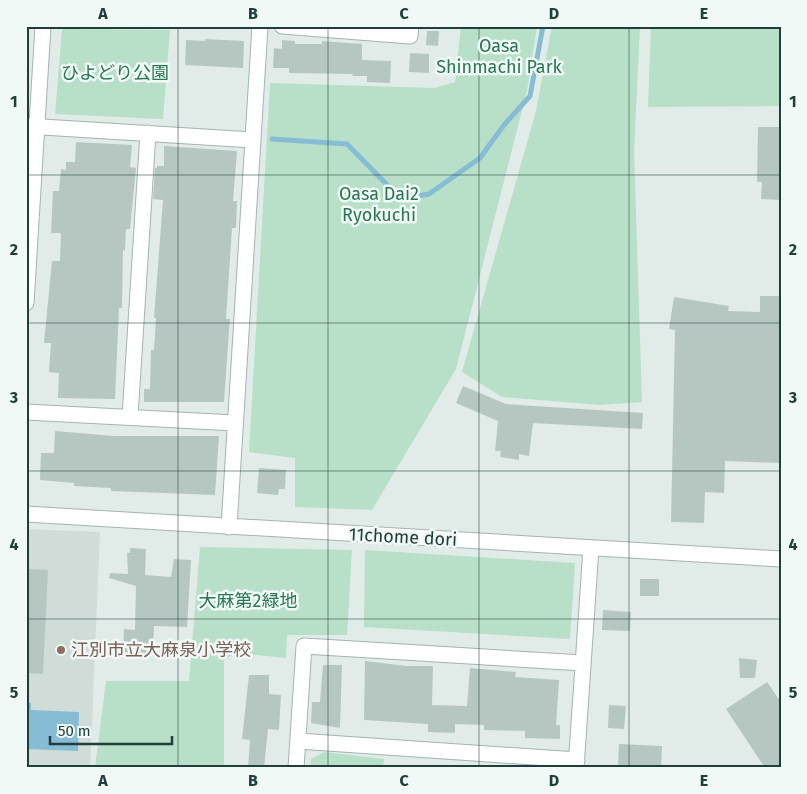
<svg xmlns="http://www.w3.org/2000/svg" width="807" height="794" viewBox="0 0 807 794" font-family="'Fira Sans','Noto Sans JP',sans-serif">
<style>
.built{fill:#cfdcd8}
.green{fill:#b8dfc8}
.water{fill:#86bdd4}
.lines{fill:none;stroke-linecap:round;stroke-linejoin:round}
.stream{stroke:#86bdd4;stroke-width:5}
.building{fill:#b6c7c2}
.minor-casing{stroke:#a3b4b1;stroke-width:17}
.minor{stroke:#fff;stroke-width:15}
.grid{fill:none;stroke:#203e3a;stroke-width:1;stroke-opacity:0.55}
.education-dot{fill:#8d6e63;stroke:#f1f9f6;stroke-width:2}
.labels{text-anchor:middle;stroke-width:5;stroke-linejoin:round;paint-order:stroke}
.park-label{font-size:18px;fill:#287752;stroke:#f1f9f6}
.street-label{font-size:18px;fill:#203e3a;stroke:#f1f9f6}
.education-label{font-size:18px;fill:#785e54;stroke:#f1f9f6;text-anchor:start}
.neatline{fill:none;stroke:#203e3a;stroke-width:2}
.grid-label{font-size:16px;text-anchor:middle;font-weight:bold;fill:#203e3a}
</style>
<rect width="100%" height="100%" fill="#e1ece9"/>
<path class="built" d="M26 529 100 532 90 768H26Z"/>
<path class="green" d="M461 26H537L527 91 456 369 372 510 295 507V458L249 452 270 83 435 88 455 82Z
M552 26H640L634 151 642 402 600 405 502 397 462 372 536 111Z
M651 26H781V106L648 107Z
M62 29 170 30 163 119 55 114Z
M200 547 352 550 347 635H287L286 658 236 653 224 660V768H95L106 681H189Z
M365 550 575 563 570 639 364 627Z
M324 752 384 759 383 768H310L311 759Z"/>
<path class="water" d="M26 702 31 703V710L79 712 78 751 26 749Z"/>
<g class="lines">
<path class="stream" d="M272 139 347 144 401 199 429 194 480 158 504 125 530 96 543 26"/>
</g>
<path class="building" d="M427 31H439L438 46 426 45Z
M205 39 244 41 243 68 185 65 186 40 205 41Z
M282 40 295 41V44H322V41L362 44V60L391 61 390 83 367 82V76H352L353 74 289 73V68H273L274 48 282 49Z
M410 53 429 54V73L409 72Z
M758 127H781V200L761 199 762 182H757Z
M76 142 132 145 130 167 136 168 130 229H126L125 251 123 250 122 308H119L115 399 58 398 59 373 49 372 51 343H44L52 261H60L61 233H51L53 191H59L61 169 66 170V162H75Z
M164 146 237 151 233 201H237L236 228H232L226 319H230L229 330 224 402H144V389H150L151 350H154L156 318H154L163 200 153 199 155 168H157V166H164Z
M760 296H781V463L725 461 724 493 705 492 704 523 671 522 675 330 669 329 674 297 729 306 728 311 760 312Z
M463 386 506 404 643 413 642 429 533 423 529 456 519 454V460L500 457 501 451H495L498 421 456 403Z
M55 431 114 436H219L215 495 111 491V488L74 486V483L40 480 41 453H54Z
M259 468 286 470 285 489H279L278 495 257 493Z
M130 548 146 549 145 575 171 577 174 559 191 560 187 627 154 626 153 655 123 653 124 629 135 630 136 586 109 578 110 573 128 574 127 553H130Z
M29 569 48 570 43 674 26 673V577L28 578Z
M640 579H659V596H640Z
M603 610 631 612 630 631 602 630Z
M739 658 757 660 755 678H740Z
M365 661 406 666H433L432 705 467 706 470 668 516 672 515 677 559 680 556 725H560V739L525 738V731L484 730V725L455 724V733L428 732V724L364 720Z
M323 665H342L340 728 311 723 312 702H320Z
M249 675H269V694L281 695 279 730 268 729 264 768H248L250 740 242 739Z
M767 682 781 702V768H765L726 709Z
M609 705 626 706 624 729 608 728Z
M619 744 662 746 661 768H618Z"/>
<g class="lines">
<g class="minor-casing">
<path id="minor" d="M282 26 410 36 411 26
M26 126 253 140
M26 303 43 26
M26 412 235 423
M130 417 148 133
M26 514 781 559
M229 527 260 26
M298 741 577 760
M296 768 304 646 583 663
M576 768 591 548"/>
</g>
<use href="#minor" class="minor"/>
</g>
<path class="grid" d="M178 26V768M328 26V768M479 26V768M629 26V768M26 175H781M26 323H781M26 471H781M26 619H781"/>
<circle class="education-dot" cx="61" cy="650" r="5"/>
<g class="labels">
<g class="park-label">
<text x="499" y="52">Oasa<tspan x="499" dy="21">Shinmachi Park</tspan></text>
<text x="115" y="79">ひよどり公園</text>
<text x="379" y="200">Oasa Dai2<tspan x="379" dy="21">Ryokuchi</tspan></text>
<text x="248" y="607">大麻第2緑地</text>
</g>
<g class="street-label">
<text transform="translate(403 537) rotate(3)" y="6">11chome dori</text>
</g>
<g class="education-label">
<text x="71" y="656">江別市立大麻泉小学校</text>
</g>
</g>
<rect width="807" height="794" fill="none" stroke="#f1f9f6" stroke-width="55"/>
<path d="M50 736v8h122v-8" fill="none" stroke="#203e3a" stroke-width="2.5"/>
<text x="58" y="736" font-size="15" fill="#203e3a" stroke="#f1f9f6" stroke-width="4" paint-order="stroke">50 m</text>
<rect x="28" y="28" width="752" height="738" class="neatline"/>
<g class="grid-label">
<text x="103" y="19">A</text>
<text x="253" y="19">B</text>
<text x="404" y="19">C</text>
<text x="554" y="19">D</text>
<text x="704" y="19">E</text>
<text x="14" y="107">1</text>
<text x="793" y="107">1</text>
<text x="14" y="255">2</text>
<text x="793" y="255">2</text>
<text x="14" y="403">3</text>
<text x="793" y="403">3</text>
<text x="14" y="550">4</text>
<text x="793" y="550">4</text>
<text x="14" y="698">5</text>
<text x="793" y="698">5</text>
<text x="103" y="786">A</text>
<text x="253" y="786">B</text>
<text x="404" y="786">C</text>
<text x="554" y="786">D</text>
<text x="704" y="786">E</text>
</g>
</svg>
